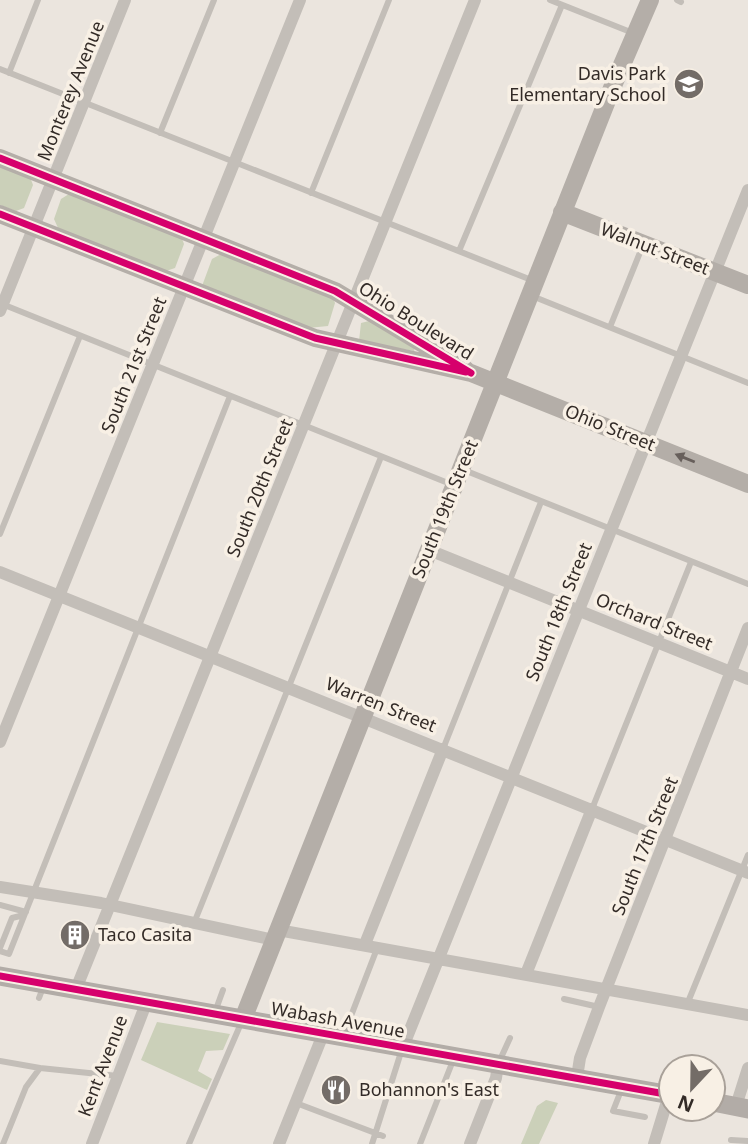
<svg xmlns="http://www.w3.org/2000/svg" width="748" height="1144" viewBox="0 0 748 1144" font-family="'Noto Sans',sans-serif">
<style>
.green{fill:#cbd0b9}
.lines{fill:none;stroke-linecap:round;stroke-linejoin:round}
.lane{stroke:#c3beb8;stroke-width:6}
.street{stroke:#c3beb8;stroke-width:12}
.secondary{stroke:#b4aea8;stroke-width:18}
.primary{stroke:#b2aca7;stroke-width:19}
.cycleway-casing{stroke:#f8f0e5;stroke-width:11}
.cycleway{stroke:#d6006c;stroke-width:7}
.oneway{fill:#675f5b}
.labels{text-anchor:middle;stroke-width:7;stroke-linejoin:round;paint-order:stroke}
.poi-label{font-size:18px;fill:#332b27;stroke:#f8f0e5;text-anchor:start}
.street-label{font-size:18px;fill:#332b27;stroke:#f8f0e5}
</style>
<rect width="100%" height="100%" fill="#ebe5de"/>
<path class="green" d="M0 165 30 177 33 185 24 208 16 211 0 205Z
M69 194 181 236 184 244 175 268 166 271 58 228 54 219 61 199Z
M223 253 333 298 335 303 328 326 308 328 202 286 212 259Z
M373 320 415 348 414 351 359 341 361 323Z
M157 1022 230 1034 223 1050 206 1051 198 1071 212 1079 207 1090 141 1060Z
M546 1100 558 1103 539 1144H521L537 1106Z"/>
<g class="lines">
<path class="lane" d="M550 0 633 33
M677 0 681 2
M0 69 534 281
M9 73 38 0
M614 89 635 96 641 95
M160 133 214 0
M311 193 389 0
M459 251 562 5
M532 296 748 383
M2 304 453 485
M610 327 643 245
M464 470 748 584
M0 534 80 336
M443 749 541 502
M592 809 691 562
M0 905 26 912
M194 923 381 457
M0 948 12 918 24 915
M0 951 9 954 230 396
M39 998 44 985
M564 999 599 1007
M688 1002 748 855
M215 1012 223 990
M344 1034 378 946
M0 1061 40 1068
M499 1062 510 1038
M622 1088 613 1111 645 1117
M296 1103 383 1136
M731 1140 748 1141
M3 1144 26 1087 40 1068 118 1076
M189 1144 242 1021
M372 1144 402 1049
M420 1144 454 1058"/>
<path class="street" d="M0 311 125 0
M429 550 748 679
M0 572 748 873
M0 742 300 0
M0 887 101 903 274 940
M278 930 748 1015
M365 944 443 749
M526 974 592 809
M76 989 475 0
M403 1047 748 190
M577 1077 580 1058 599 1007 748 628
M736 1106 748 1068
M92 1144 147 1001
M279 1144 324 1032
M470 1144 496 1078 498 1064
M654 1144 669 1095"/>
<path class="secondary" d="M0 158 335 291 465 369
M562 212 748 285
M0 214 315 338 471 373 748 484
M243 1019 612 88 650 0"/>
<path class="primary" d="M0 976 671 1095
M713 1102 748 1109"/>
<g class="cycleway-casing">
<path id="cycleway" d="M0 158 335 291 471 373
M0 214 315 338 466 372
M0 976 671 1095"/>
</g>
<use href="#cycleway" class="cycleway"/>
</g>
<defs><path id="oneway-solid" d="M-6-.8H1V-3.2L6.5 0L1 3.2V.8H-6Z" transform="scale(1.75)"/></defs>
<use class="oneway" href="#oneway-solid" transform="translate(685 458) rotate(-158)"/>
<defs>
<g id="school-disc" transform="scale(1.575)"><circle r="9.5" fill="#736c67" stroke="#f8f0e5"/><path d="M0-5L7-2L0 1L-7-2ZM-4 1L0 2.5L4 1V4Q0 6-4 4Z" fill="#fff"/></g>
<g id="building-disc" transform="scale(1.575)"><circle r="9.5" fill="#736c67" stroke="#f8f0e5"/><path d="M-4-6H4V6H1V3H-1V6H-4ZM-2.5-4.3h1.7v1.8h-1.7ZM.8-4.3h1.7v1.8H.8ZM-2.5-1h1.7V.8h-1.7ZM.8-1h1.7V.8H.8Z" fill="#fff"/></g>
<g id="restaurant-disc" transform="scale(1.575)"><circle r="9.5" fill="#736c67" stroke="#f8f0e5"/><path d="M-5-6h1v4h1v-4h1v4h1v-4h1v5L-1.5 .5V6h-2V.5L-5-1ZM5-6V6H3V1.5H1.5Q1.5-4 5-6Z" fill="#fff"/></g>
</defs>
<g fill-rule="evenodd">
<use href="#school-disc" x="689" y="84"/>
<use href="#building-disc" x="75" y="935"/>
<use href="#restaurant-disc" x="336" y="1090"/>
</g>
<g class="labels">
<g class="poi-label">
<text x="666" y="80" text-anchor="end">Davis Park<tspan x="666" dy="21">Elementary School</tspan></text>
<text x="98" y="941">Taco Casita</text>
<text x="359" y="1096">Bohannon's East</text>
</g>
<g class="street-label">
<text transform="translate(71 91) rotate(-68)" y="6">Monterey Avenue</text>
<text transform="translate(655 249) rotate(21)" y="6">Walnut Street</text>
<text transform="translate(416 321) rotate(32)" y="6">Ohio Boulevard</text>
<text transform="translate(134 365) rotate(-68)" y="6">South 21st Street</text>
<text transform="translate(610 428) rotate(22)" y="6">Ohio Street</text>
<text transform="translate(260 488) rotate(-68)" y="6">South 20th Street</text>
<text transform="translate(445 509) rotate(-68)" y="6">South 19th Street</text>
<text transform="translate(559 612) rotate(-68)" y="6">South 18th Street</text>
<text transform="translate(654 622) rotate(22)" y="6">Orchard Street</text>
<text transform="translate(381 705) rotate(22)" y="6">Warren Street</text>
<text transform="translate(645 846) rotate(-68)" y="6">South 17th Street</text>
<text transform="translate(338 1020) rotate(10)" y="6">Wabash Avenue</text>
<text transform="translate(103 1066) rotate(-69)" y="6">Kent Avenue</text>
</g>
</g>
<g transform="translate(692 1088) rotate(202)"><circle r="33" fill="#f8f0e5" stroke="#a9a199" stroke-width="2"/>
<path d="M0-5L12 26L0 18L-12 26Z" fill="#736c67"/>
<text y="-10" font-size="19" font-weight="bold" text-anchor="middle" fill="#332b27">N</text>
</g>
</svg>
